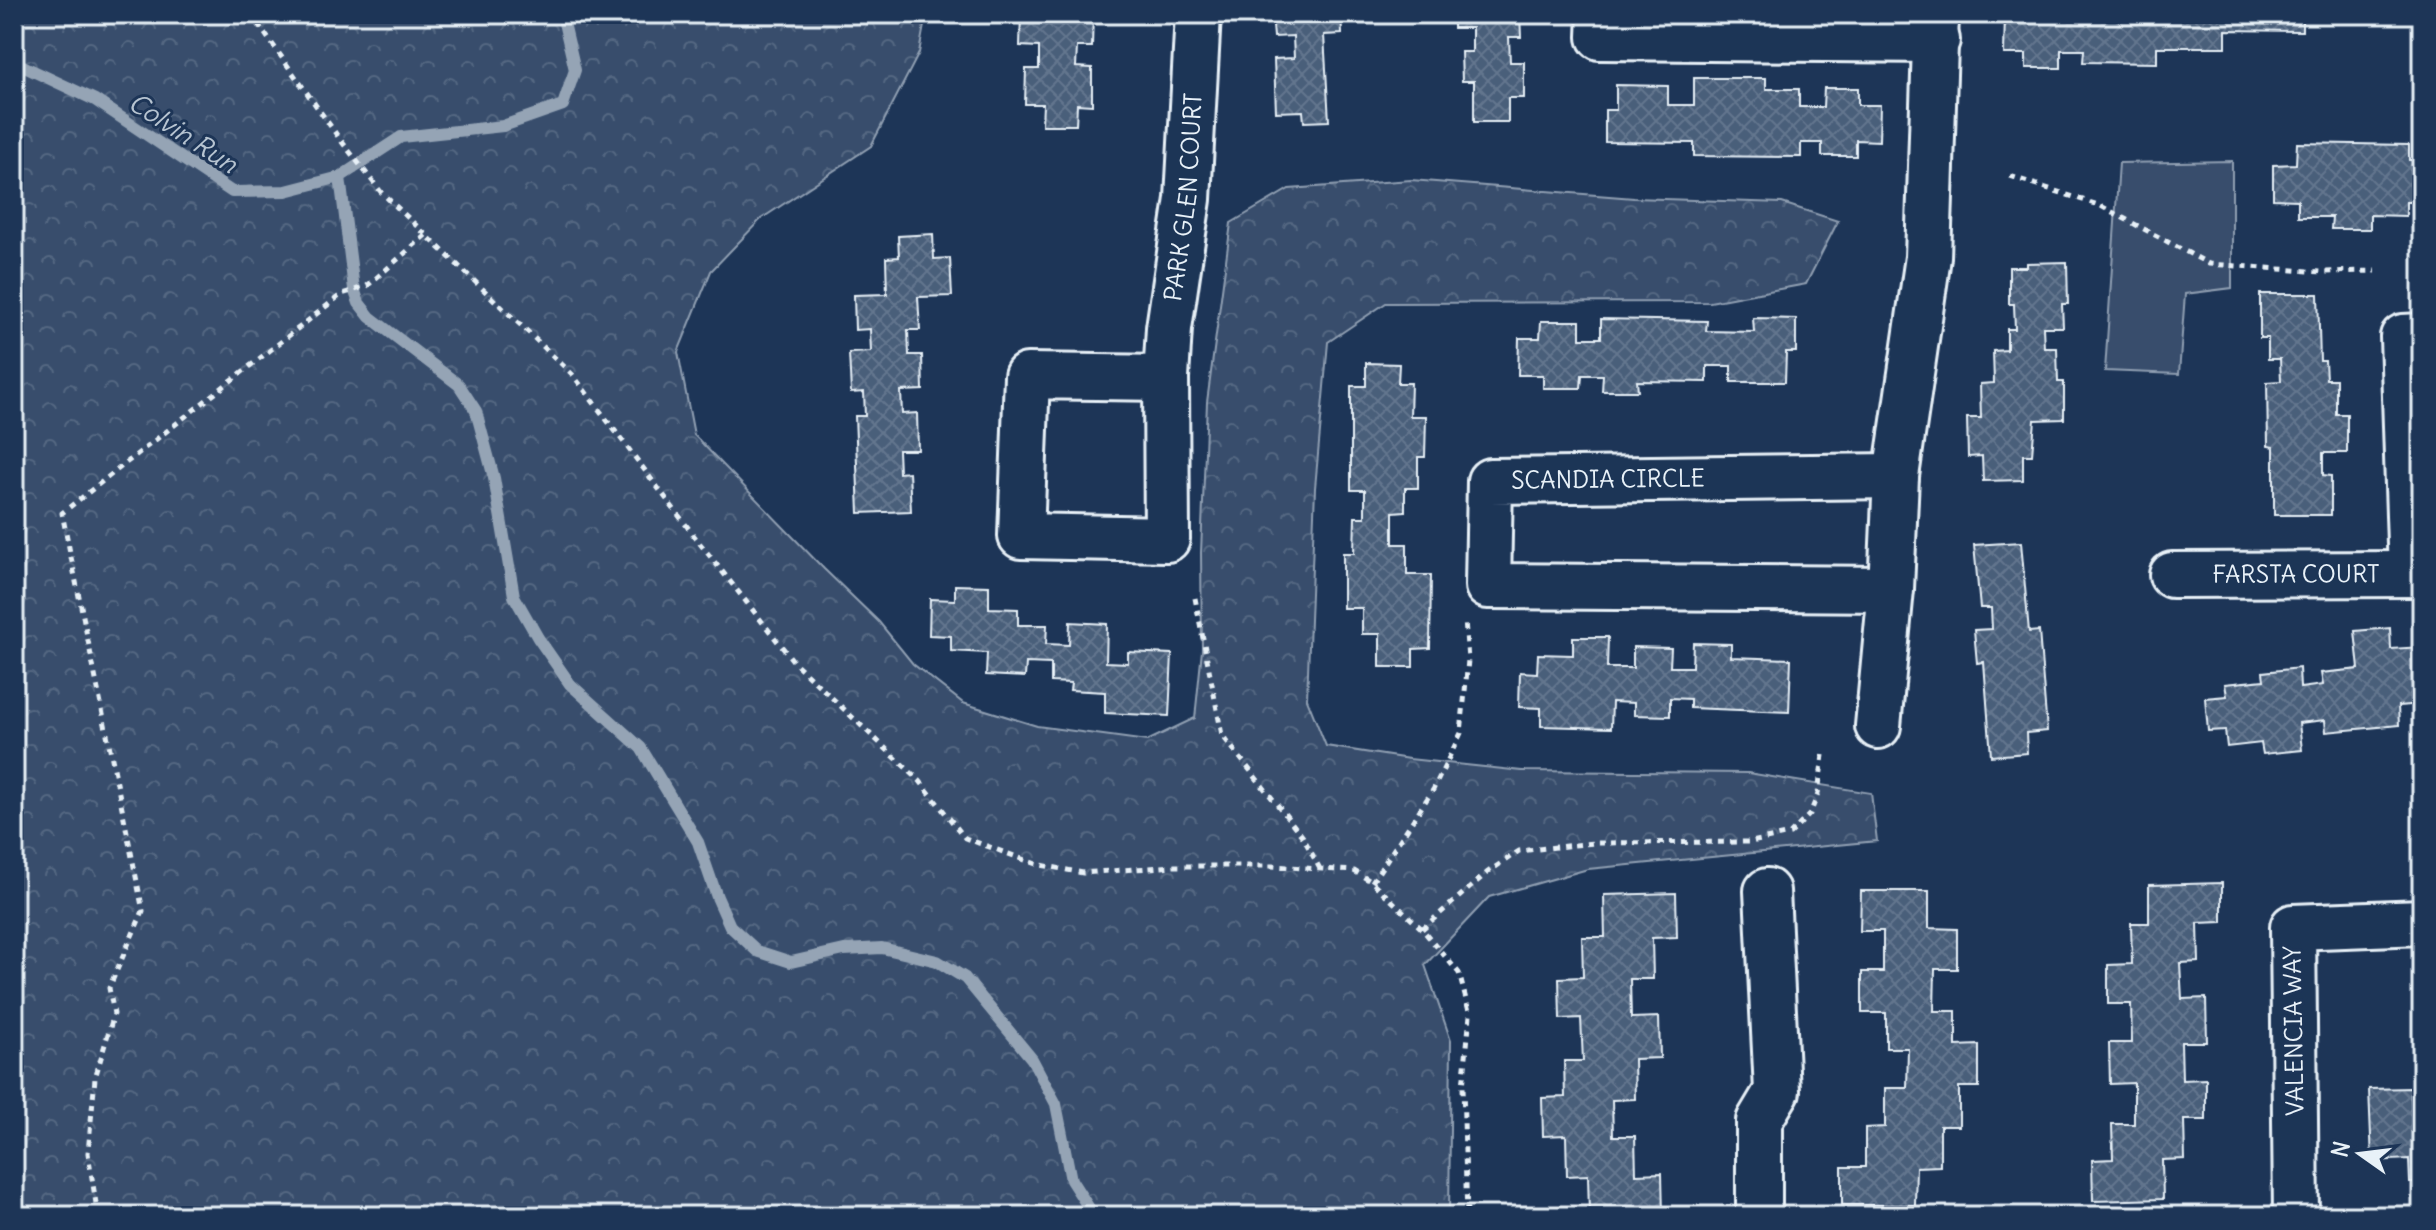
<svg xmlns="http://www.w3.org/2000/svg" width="2436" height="1230" viewBox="0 0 2436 1230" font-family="Delius,sans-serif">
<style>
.green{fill:#374d6c;stroke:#909fb2;stroke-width:2}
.forest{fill:url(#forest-crowns);stroke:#909fb2;stroke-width:2}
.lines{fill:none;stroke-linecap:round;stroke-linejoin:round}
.stream{stroke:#95a4b5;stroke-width:12}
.building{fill:url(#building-cross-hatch);stroke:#e8f1f8;stroke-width:2}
.minor-casing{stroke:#e8f1f8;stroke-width:50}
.path{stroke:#e8f1f8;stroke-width:5;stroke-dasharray:6 6;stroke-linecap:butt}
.minor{stroke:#1d3557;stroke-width:44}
.labels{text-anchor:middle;stroke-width:6;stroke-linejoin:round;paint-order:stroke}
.street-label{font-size:24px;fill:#e8f1f8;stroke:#1d3557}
.water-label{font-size:26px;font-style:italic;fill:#b7c4d1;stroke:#1d3557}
</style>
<defs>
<pattern id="forest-crowns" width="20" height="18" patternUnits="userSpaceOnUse" patternTransform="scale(2)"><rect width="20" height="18" fill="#374d6c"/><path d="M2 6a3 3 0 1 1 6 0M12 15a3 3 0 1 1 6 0" fill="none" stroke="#546782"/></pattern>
<pattern id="building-cross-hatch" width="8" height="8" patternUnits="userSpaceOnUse" patternTransform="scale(2)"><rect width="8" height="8" fill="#495e7a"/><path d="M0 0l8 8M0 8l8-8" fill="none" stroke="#63768e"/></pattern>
</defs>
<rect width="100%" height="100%" fill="#1d3557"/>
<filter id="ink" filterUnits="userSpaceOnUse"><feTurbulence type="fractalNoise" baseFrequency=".0125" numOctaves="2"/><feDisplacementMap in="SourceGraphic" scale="16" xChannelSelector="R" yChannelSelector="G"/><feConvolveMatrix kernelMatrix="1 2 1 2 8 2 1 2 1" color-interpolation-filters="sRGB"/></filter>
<g filter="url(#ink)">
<path class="green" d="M2232 161V288L2185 294 2179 374 2105 371 2119 163Z"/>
<path class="forest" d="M14 14H926L919 53 871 146 761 219 711 271 678 352 694 435 824 569 879 622 913 664 963 703 1037 726 1147 741 1195 718 1202 650 1201 553 1207 402 1231 223 1289 189 1411 180 1634 198 1782 203 1838 221 1806 284 1710 302 1386 303 1328 342 1315 488 1307 699 1326 746 1409 759 1522 771 1748 773 1871 793 1877 841 1588 869 1489 897 1425 965 1451 1041 1449 1216H14Z"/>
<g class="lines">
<path class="stream" d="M14 62 95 100 232 192 286 191 340 177 401 137 503 126 563 105 575 70 562 14
M340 177 354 289 359 303 370 317 459 385 476 411 494 478 514 596 538 638 570 684 641 748 698 842 717 897 730 926 757 951 791 962 844 950 882 948 937 961 965 978 1032 1059 1056 1104 1071 1180 1094 1216"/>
</g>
<path class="building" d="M1021 14H1093L1092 47H1077L1076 67 1092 68V105L1077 104 1076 125H1042L1043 104H1025L1026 69H1039V47L1020 46Z
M1272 14H1341L1342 34 1324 35 1329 121 1304 122 1303 111 1276 112 1274 59 1294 58 1293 36 1274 37Z
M1453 14H1520L1521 37H1509L1510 62H1524V98H1508V122H1474V81H1462L1461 52H1472V28H1453Z
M2024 14H2302V31L2226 30V47H2157V63L2083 62 2084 50H2061V68H2026V54H2004L2005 15Z
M1694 78H1766V89H1799V107H1823L1824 88H1858V105H1880L1879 141 1856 140V156H1822V143H1801V157L1694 156V143L1605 142V110H1616V85L1668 86V105H1694Z
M2297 143 2409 145V160H2422V202H2406V216L2370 215V229H2331L2332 217H2298V200L2273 199V165L2296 164Z
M933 234 934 259 950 258 952 296 918 297 920 330H908L909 355H922L923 390 901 391 902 414 917 413 918 450H898L899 473 909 472 911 511 859 513 855 416H865L864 392 851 393 849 353 871 352 870 329 855 330 854 295 887 294 886 258 899 257 898 236Z
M2067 262 2068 304H2062L2063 327H2043L2044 348H2057L2058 382H2064V419L2035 420 2032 455H2023V480L1983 481 1982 456 1968 457 1967 418H1981L1980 384 1994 383 1993 351 2007 350V329H2015L2014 304H2009V267H2026V263Z
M2260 294H2318L2320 361H2325L2326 379H2336V414H2347V453H2323V475L2331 476V515H2274V447L2268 446 2267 382 2281 381 2280 359H2268V338H2260Z
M1753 318 1796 319V352H1786L1785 382H1731V366H1707V382L1637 381 1638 391H1602L1603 375H1582L1581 388H1543V375H1518L1519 338H1540L1541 321H1580V338H1601V319L1707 321 1706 331 1754 332Z
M1366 363 1399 364 1398 383H1411L1410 416H1426L1425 457H1418V488H1405V511L1393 512V544H1407V575H1431L1430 648 1413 649V667H1380V634H1362V608H1343V553H1354L1355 517H1365V490H1351V386H1366Z
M2021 542 2029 632 2039 631 2047 731 2026 733 2027 753 1991 756 1984 662 1977 663 1974 630 1992 629 1991 608H1980L1974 545Z
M955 585 989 586V608L1018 609V625H1047L1046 644 1069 645 1070 622 1107 624 1106 662 1128 663V652L1172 654 1169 716 1105 713V692L1070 690 1071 683 1051 682V664L1026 663 1025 677 986 675 987 653 951 651V636L929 635 930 599 955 600Z
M2390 628 2391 649 2422 647V704L2398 706 2399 725 2326 732 2325 720 2299 723 2302 750 2263 754 2261 743 2227 747 2225 730 2208 731 2205 698 2227 696 2225 684 2264 680 2263 672 2299 668 2300 688 2323 685 2321 673 2359 669 2355 631Z
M1573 637H1608L1607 668H1633V647L1671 648 1670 667H1692L1693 643 1731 644V657L1791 659 1789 712 1690 708V699L1670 698V716L1634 715V703L1612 702 1611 728 1541 726V708L1519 707 1520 672 1537 673 1538 654 1573 655Z
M2222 883V922L2198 923 2199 962 2180 963 2182 999 2206 998 2207 1042H2181L2182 1080 2206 1079V1120H2184L2185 1159 2162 1160 2163 1199 2093 1201 2092 1160 2113 1159 2112 1124H2134V1083L2110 1084 2109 1043H2132L2131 1004H2108V965L2132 964 2131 923H2149V885Z
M1861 891H1929V928L1957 929V969H1935L1934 1011H1956V1046L1979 1045V1087H1959V1126H1940V1166L1916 1167 1915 1205H1842V1167H1865V1128L1885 1127V1088H1907L1908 1048H1886V1013H1862V972H1883V931H1860Z
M1676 893 1677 937 1652 938 1653 979H1630L1631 1018 1659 1017 1660 1058 1634 1059 1635 1099 1612 1100 1613 1136H1635L1636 1174 1662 1173 1663 1216H1565L1589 1214 1588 1175 1567 1176 1566 1135 1543 1136 1542 1098 1565 1097 1564 1061H1583L1581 1018 1560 1019 1559 978 1583 977 1582 937H1605L1604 895Z
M2411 1088 2412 1112H2422V1183H2410L2409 1159 2372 1161 2369 1089Z"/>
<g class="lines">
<g class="minor-casing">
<g id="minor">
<path d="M1601 14 1600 37 1937 40"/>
<path d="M1027 376 1166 378 1167 539 1021 536Z"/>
<path id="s1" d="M1166 378 1169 328 1188 199 1198 14"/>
<path d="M2411 574 2403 337 2422 336"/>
<path id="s2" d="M2172 575 2422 574"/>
<path id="s3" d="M1891 589 1488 586 1490 481 1896 476"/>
<path d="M1878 726 1891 589 1896 476 1928 257 1936 14"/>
<path d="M1759 1216V1121L1777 1091 1767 891"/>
<path d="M2296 1216 2293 927 2422 922"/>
</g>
</g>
<path class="path" d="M251 14 339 138 381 192 573 375 698 541 794 662 920 781 965 838 1036 864 1083 873 1175 866H1272L1354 871 1372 882 1422 929 1459 973 1470 1015 1463 1087 1467 1216
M2010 176 2101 206 2209 264 2322 272 2376 271
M1195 598 1222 735 1303 837 1320 869
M1372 882 1433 790 1461 733 1468 660 1465 620
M1422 929 1488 872 1519 851 1594 843 1751 842 1790 834 1810 814 1818 794 1823 755
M98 1216 88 1153 95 1078 114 1014 109 988 143 911 62 513 342 294 367 286 427 234"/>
<use href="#minor" class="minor"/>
</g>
</g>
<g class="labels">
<g class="street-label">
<text dy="8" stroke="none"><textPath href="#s1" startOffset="182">PARK GLEN COURT</textPath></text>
<text dy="8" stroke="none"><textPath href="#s3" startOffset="626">SCANDIA CIRCLE</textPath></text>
<text dy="8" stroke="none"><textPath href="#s2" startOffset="124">FARSTA COURT</textPath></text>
<text transform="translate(2294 1031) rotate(-91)" y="8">VALENCIA WAY</text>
</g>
<g class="water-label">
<text transform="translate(183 133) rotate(33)" y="9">Colvin Run</text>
</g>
</g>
<rect width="2436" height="1230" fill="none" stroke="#1d3557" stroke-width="48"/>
<rect x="24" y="24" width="2388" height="1182" fill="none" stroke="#e8f1f8" stroke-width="3" filter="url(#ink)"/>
<g transform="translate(2360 1154) rotate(284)" stroke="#1d3557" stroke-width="6" paint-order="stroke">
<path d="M0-6L14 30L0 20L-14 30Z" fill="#e8f1f8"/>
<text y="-12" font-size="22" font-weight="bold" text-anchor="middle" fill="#e8f1f8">N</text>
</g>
</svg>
